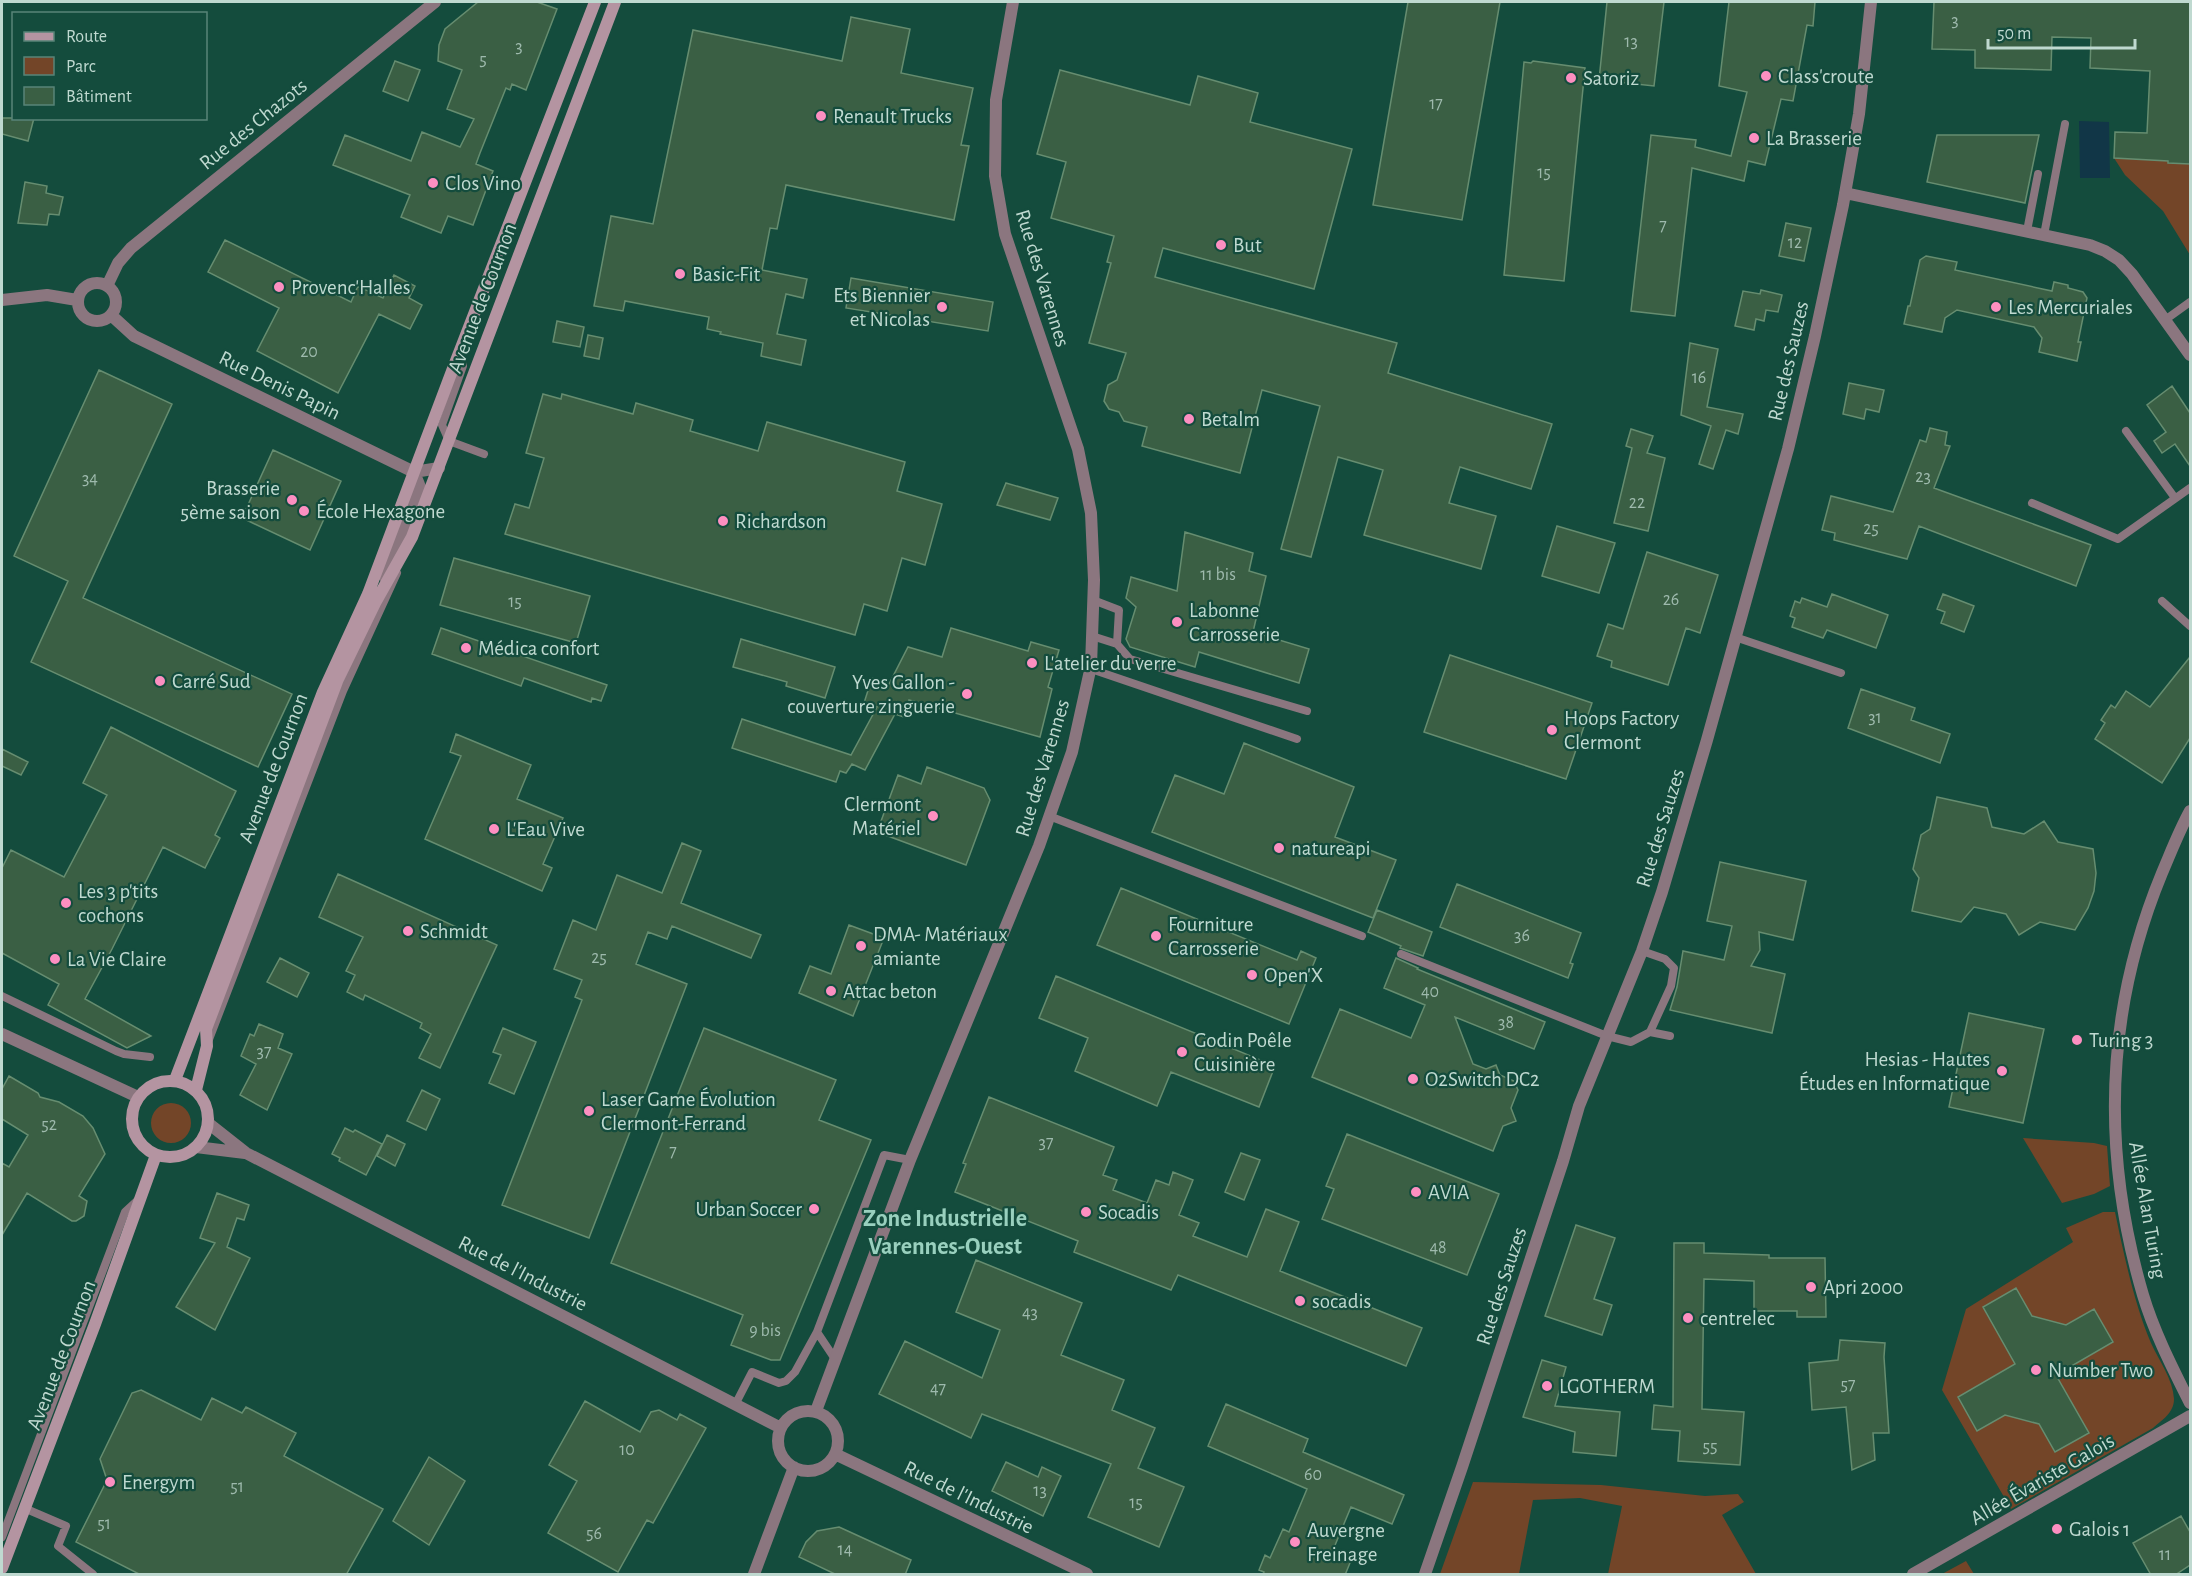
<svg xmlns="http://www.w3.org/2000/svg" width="2192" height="1576" viewBox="0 0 2192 1576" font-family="'Alegreya Sans',sans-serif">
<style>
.green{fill:#734528}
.water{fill:#113647}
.building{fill:#3a5f44;stroke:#668d70;stroke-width:1.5}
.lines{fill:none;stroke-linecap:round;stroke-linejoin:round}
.lane{stroke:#8b767f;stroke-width:8}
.street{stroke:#8b767f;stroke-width:12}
.secondary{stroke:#b494a1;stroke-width:12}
.poi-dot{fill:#fc8fc1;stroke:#144c3d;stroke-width:2}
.labels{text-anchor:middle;stroke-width:4.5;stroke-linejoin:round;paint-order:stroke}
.number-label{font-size:18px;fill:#9ebaad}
.poi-label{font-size:21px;fill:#bfd9d0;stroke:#144c3d;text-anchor:start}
.street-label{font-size:21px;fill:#bfd9d0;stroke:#144c3d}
.quarter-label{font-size:24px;font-weight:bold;fill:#99d0be;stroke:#144c3d}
</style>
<rect width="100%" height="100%" fill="#144c3d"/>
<path class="green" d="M2147 133 2190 135V255L2163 211 2125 175 2114 158Z
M151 1123a20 20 0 1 1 40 0a20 20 0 1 1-40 0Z
M2023 1138 2094 1143 2107 1146 2110 1186 2094 1194 2062 1203Z
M2103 1212H2115C2124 1255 2134 1303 2151 1343 2159 1361 2173 1379 2174 1399 2174 1413 2162 1420 2153 1428L2011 1509 1942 1390 1966 1309 2073 1242 2066 1228Z
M1473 1482 1601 1485 1705 1496 1738 1494 1744 1502 1722 1515 1756 1574H1608L1622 1506 1580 1498 1533 1500 1519 1574H1440Z
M1966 1561 1974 1574H1942Z"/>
<path class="water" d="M2079 121 2109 122 2110 178H2080Z"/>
<path class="building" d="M478 2H537L557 9 526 90 512 84 510 90 506 88 480 153 476 164 493 171 473 225 448 216 441 233 401 217 410 195 333 165 345 135 411 161 422 132 460 147 474 119 447 109 462 70 438 61 439 45 445 29Z
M1408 2H1500L1462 220 1373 205Z
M1607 2H1664L1654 86 1599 80Z
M1729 2H1815L1813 26 1807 25 1793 101 1781 99 1765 165 1748 161 1744 181 1692 168 1675 316 1631 311 1651 135 1696 140 1695 147 1731 156 1747 92 1719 86Z
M1934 2H2190V164L2168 163V161L2114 158 2115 132 2147 133 2150 71 2090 68 2091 38 2052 37 2051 70 1975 68V50L1932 49Z
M851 17 910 29 901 73 973 88 961 145 969 146 954 220 786 185 777 229 770 228 762 270 807 279 803 298 786 294 777 334 806 340 801 365 761 356 763 343 720 334 721 332 707 329 709 317 625 301 623 311 594 306 611 216 653 224 693 30 842 61Z
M395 61 420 70 408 101 383 91Z
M1533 61 1585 68 1564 281 1504 275 1524 62 1531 63Z
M1060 70 1190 105 1198 76 1258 93 1250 122 1352 149 1314 289 1163 248 1155 277 1397 343 1388 373 1552 424 1531 489 1460 467 1449 503 1496 516 1481 569 1364 535 1383 470 1338 457 1311 557 1281 549 1320 406 1262 390 1240 473 1142 446 1147 427 1124 421 1119 412 1109 409 1104 401 1108 385 1117 380 1126 353 1089 343 1111 263 1107 262 1114 236 1051 218 1066 162 1037 154Z
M2 118H34L28 141 2 134Z
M1937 135H2039L2025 203 1927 182Z
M25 182 47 186 46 193 63 197 59 215 49 214 47 225 18 223Z
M1786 223 1811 228 1804 261 1779 256Z
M225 240 351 302 358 286 383 298 394 275 415 286 409 298 422 305 410 329 379 314 338 393 257 351 279 308 208 272Z
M1926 256 1957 262 1955 270 2052 291 2054 282 2068 285V288L2083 292 2087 298 2078 342H2081L2077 361 2039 352 2042 338 2034 327 1957 310 1945 318 1942 332 1904 324 1908 306H1910L1920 260Z
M851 278 993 302 988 331 846 308Z
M1761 290 1782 295 1778 312 1766 310 1764 321 1756 319 1754 330 1735 326 1743 291 1760 294Z
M557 321 584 327 580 347 553 342Z
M588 335 603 338 599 359 584 356Z
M1690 343 1718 349 1707 407 1743 414 1738 434 1726 430 1713 469 1699 464 1711 426 1681 415Z
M99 370 172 404 83 598 292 694 258 767 31 662 68 581 14 556Z
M1849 383 1884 390 1879 412 1866 409 1864 419 1843 414Z
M2172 386 2190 413V466L2175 444 2162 453 2154 441 2166 432 2147 405Z
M543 394 561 399 562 394 633 414 636 403 693 420 690 431 758 451 767 422 905 462 897 491 942 504 925 565 902 558 887 611 864 604 855 635 505 534 515 504 529 508 544 458 526 453Z
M1930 428 1947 432 1945 445 1950 446 1934 488 2091 545 2076 586 1919 526 1907 559 1834 540 1835 533 1822 530 1831 496 1893 512 1920 440 1926 442Z
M1631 429 1653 436 1647 453 1665 458 1648 531 1614 523 1632 448 1626 446Z
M273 450 341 481 310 550 242 518Z
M1006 483 1058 498 1050 520 997 505Z
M1557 526 1615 543 1599 593 1542 576Z
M1185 532 1253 553 1249 571 1266 576 1253 632 1309 649 1299 683 1199 652 1195 667 1130 647 1126 639 1136 607 1126 598 1131 577 1177 591Z
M1647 552 1718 575 1700 633 1686 628 1668 685 1611 667 1612 661 1597 656 1608 624 1623 629Z
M454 558 590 596 576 643 440 605Z
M1832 594 1888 615 1876 648 1827 630 1823 638 1792 627 1795 618 1790 616 1795 601 1800 603 1802 598 1827 607Z
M1943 594 1974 606 1964 632 1941 623 1945 612 1937 609Z
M441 628 607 685 601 701 592 698 591 702 524 678 521 686 432 654Z
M951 628 1028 651 1031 642 1059 650 1048 687 1052 689 1040 737 909 700 904 717 895 714 865 770 852 764 846 773 840 771 836 782 732 748 742 719 851 755 877 707 864 703 872 678 889 684 908 647 942 657Z
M741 639 835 667 825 698 786 686 787 682 733 667Z
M1450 655 1592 703 1566 779 1424 732Z
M2190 657V738L2162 783 2095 739 2105 723 2101 720 2111 705 2115 708 2126 691 2150 707Z
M1861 689 1915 708 1911 720 1950 734 1940 763 1848 728Z
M111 727 236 791 215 835 220 838 205 868 163 847 112 949 85 999 151 1036 127 1048 48 1005 59 984 2 953V868L11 850 64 877 107 795 83 783Z
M456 734 531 765 517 799 563 818 543 864 552 868 542 891 425 839 461 756 450 752Z
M1244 743 1354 787 1335 837 1396 860 1373 918 1152 832 1175 775 1224 794Z
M2 749 28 762 21 775 2 766Z
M927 767 984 788 990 800 966 865 877 832 898 775 921 784Z
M1937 797 1987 808 1992 827 2024 834 2044 821 2058 842 2093 849 2096 873 2094 891 2088 908 2075 930 2040 922 2019 935 2006 914 1974 907 1961 922 1912 911 1919 878 1913 869 1921 835 1930 829Z
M682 843 701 851 681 903 761 935 751 958 672 926 667 939 648 932 636 964 687 984 589 1238 502 1205 582 1000 575 997 582 980 554 969 573 920 596 930 617 875 662 893Z
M1720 862 1806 881 1793 940 1759 932 1760 950 1751 966 1785 974 1772 1033 1670 1010 1677 987 1683 951 1724 960 1732 926 1707 921Z
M338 874 497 945 440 1068 419 1058 431 1034 420 1028 422 1023 365 995 363 1000 347 992 355 975 346 971 363 937 319 917Z
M1457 884 1581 933 1570 963 1573 964 1568 978 1440 927Z
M1121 888 1297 960 1301 951 1316 958 1289 1024 1097 945Z
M1377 910 1432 932 1423 956 1400 948 1401 946 1368 932Z
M849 925 884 938 853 1016 799 993 810 966 831 974Z
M280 958 309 973 297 997 267 982Z
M1396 958 1418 968 1417 969 1545 1022 1534 1049 1455 1017 1473 1064 1486 1069 1496 1065 1500 1075 1514 1081 1518 1090 1511 1108 1516 1121 1503 1126 1493 1151 1312 1077 1340 1009 1411 1038 1425 1005 1384 988Z
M1056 976 1275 1066 1259 1107 1171 1072 1157 1106 1075 1071 1088 1038 1039 1018Z
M1969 1013 2044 1029 2023 1123 1949 1107Z
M259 1024 283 1034 278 1048 292 1054 267 1110 240 1095 256 1064 241 1056 250 1034 254 1036Z
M503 1028 536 1042 514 1094 489 1083 501 1055 493 1052Z
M704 1028 836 1080 819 1120 871 1140 780 1360H771L731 1345 743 1315 611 1263Z
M9 1076 38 1093 40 1097 59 1102 83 1116 93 1128 105 1154 79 1196 87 1201 84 1216 76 1221H72L27 1193 2 1235V1163L9 1167 28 1135 2 1119V1089Z
M422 1090 440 1099 426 1130 407 1121Z
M989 1097 1114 1147 1103 1175 1117 1180 1113 1190 1147 1203 1156 1180 1169 1185 1173 1172 1193 1180 1179 1215 1199 1223 1193 1236 1247 1257 1266 1209 1299 1222 1280 1271 1422 1328 1406 1366 1178 1275 1171 1290 1074 1252 1078 1241 955 1192 966 1164 963 1163Z
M345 1128 353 1132 355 1130 382 1144 366 1175 339 1161 340 1158 332 1154Z
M1347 1134 1499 1194 1467 1275 1322 1219 1334 1189 1326 1186Z
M387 1135 405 1144 395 1166 377 1156Z
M1241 1153 1260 1160 1244 1200 1225 1192Z
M217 1193 249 1205 244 1220 237 1218 227 1247 250 1258 215 1330 176 1307 215 1243 200 1238Z
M1576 1225 1615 1238 1594 1299 1612 1305 1602 1335 1545 1316Z
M1674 1243H1704V1253L1769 1255V1258H1825L1826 1317H1797V1311H1754V1281L1704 1279 1702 1409 1744 1412 1740 1465 1678 1461 1680 1431 1652 1429 1654 1405 1673 1407Z
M976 1260 1082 1303 1061 1355 1124 1380 1112 1410 1155 1428 1138 1468 1184 1487 1159 1547 1088 1517 1111 1464 982 1414 971 1438 879 1394 905 1341 982 1378 1000 1330 956 1312Z
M2016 1288 2032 1316 2066 1325 2094 1309 2113 1342 2056 1375 2089 1433 2055 1452 2039 1424 2005 1415 1977 1431 1958 1397 2015 1364 1983 1307Z
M1840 1340 1885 1343 1884 1357 1889 1433H1873L1875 1460 1852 1470 1846 1407 1812 1410 1809 1363 1838 1360Z
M1542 1360 1566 1367 1555 1406 1620 1412 1616 1456 1573 1452 1575 1432 1523 1417Z
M141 1390 201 1420 212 1398 242 1413 246 1407 296 1433 284 1456 383 1509 346 1575H141L76 1542 107 1480 100 1459 132 1393Z
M585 1401 640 1432 651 1412 659 1410 677 1420 680 1414 706 1428 653 1523 647 1520 618 1572 548 1533 577 1481 549 1465Z
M1226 1404 1308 1439 1303 1452 1404 1495 1392 1524 1351 1507 1333 1550 1352 1558 1345 1575H1263L1264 1572 1259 1570 1265 1555 1270 1558 1283 1529 1289 1532 1307 1489 1208 1446Z
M429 1457 465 1481 429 1545 393 1521Z
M1006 1462 1038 1477 1042 1467 1061 1476 1043 1516 992 1491Z
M2181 1516 2190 1532V1565L2175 1575H2151L2133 1543Z
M839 1527 911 1560 905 1575H837L799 1557 806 1542 817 1531Z"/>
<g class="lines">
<path class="lane" d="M2027 231 2038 174
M2044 235 2065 124
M2165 320 2190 302
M459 353 463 366 442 425 449 441 484 454
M2126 431 2175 498
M2032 503 2118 539 2190 488
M1093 600 1119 610 1117 644
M2162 601 2190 626
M1092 636 1117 644 1130 659 1307 711
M1735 637 1841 673
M1091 669 1297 739
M1049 816 1362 936
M1642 951 1665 959 1674 968 1671 986 1650 1032
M1401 954 1607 1036 1631 1042 1650 1032 1670 1036
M2 996 116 1051 124 1054 150 1057
M208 1042 343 691 397 573
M817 1332 835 1359
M736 1403 752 1372 779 1383 786 1381 795 1372 817 1332 884 1155 910 1160
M24 1508 66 1526 58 1546 93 1574
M2 1537 125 1212 138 1200"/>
<path class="street" d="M1845 193 2090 245 2105 251 2119 260 2132 274 2190 355
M78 302a19 19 0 1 1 38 0a19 19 0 1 1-38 0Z
M107 286 118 263 131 248 435 2
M2 300 47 295 77 300
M111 315 134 336 414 472 439 468
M385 577 420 487 414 472
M2190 811C2179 831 2171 852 2162 873 2105 1011 2101 1152 2143 1295 2154 1332 2173 1369 2190 1403
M2 1034 138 1097
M208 1123 246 1153 781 1428
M196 1147 245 1153
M816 1411 910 1160 1039 846 1072 752 1091 666 1094 580 1091 513 1078 449 1005 234 995 176 996 100 1013 2
M778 1441a30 30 0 1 1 60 0a30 30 0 1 1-60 0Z
M835 1454 1087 1574
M754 1574 794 1467
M1425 1574 1462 1467 1563 1161 1579 1106 1642 951 1662 892 1707 740 1788 449 1815 336 1843 205 1859 114 1871 2
M1913 1574 2190 1416"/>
<path class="secondary" d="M175 1080 323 692 368 594 452 371 595 2
M132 1119a38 38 0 1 1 76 0a38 38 0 1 1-76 0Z
M196 1090 207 1046 206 1029 338 679 375 603 412 537 615 2
M2 1568 95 1324 156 1155"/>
</g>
<g class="poi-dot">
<circle cx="1766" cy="76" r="6"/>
<circle cx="1571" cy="78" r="6"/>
<circle cx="821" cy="116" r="6"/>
<circle cx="1754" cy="138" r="6"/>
<circle cx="433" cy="183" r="6"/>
<circle cx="1221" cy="245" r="6"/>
<circle cx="680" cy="274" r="6"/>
<circle cx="279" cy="287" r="6"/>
<circle cx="942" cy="307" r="6"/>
<circle cx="1996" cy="307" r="6"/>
<circle cx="1189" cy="419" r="6"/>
<circle cx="292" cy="500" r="6"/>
<circle cx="304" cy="511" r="6"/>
<circle cx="723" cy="521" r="6"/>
<circle cx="1177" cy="622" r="6"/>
<circle cx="466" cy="648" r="6"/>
<circle cx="1032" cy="663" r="6"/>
<circle cx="160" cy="681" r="6"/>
<circle cx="967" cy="694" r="6"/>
<circle cx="1552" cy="730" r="6"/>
<circle cx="933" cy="816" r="6"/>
<circle cx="494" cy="829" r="6"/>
<circle cx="1279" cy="848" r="6"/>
<circle cx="66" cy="903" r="6"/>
<circle cx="408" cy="931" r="6"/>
<circle cx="1156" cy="936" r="6"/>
<circle cx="861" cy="946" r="6"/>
<circle cx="55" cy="959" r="6"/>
<circle cx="1252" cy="975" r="6"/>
<circle cx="831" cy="991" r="6"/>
<circle cx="2077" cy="1040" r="6"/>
<circle cx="1182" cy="1052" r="6"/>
<circle cx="2002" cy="1071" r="6"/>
<circle cx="1413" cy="1079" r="6"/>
<circle cx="589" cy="1111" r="6"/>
<circle cx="1416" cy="1192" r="6"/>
<circle cx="814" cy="1209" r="6"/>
<circle cx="1086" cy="1212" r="6"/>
<circle cx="1811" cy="1287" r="6"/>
<circle cx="1300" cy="1301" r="6"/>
<circle cx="1688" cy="1318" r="6"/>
<circle cx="2036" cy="1370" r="6"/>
<circle cx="1547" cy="1386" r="6"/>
<circle cx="110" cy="1482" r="6"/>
<circle cx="2057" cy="1529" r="6"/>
<circle cx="1295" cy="1542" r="6"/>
</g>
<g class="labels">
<g class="number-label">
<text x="1955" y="26">3</text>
<text x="1631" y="47">13</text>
<text x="519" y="52">3</text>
<text x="483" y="65">5</text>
<text x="1436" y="109">17</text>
<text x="1544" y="178">15</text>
<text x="1663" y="231">7</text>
<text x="1795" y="248">12</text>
<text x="309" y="357">20</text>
<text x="1699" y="383">16</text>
<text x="1923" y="482">23</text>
<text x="90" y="484">34</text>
<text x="1637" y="508">22</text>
<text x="1871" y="534">25</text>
<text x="1218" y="580">11 bis</text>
<text x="1671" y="605">26</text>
<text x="515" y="607">15</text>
<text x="1875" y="723">31</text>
<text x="1522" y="941">36</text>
<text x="599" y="963">25</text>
<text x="1430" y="997">40</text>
<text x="1506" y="1028">38</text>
<text x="264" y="1057">37</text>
<text x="49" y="1130">52</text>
<text x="1046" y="1148">37</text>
<text x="673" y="1157">7</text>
<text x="1438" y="1253">48</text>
<text x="1030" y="1318">43</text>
<text x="765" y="1336">9 bis</text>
<text x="1848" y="1390">57</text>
<text x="938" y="1394">47</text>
<text x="1710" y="1452">55</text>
<text x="627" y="1455">10</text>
<text x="1313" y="1480">60</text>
<text x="237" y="1492">51</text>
<text x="1040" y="1496">13</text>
<text x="1136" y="1508">15</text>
<text x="104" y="1529">51</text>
<text x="594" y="1539">56</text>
<text x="845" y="1555">14</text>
<text x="2165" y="1560">11</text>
</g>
<g class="poi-label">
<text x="1778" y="83">Class'croute</text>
<text x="1583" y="85">Satoriz</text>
<text x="833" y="123">Renault Trucks</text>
<text x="1766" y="145">La Brasserie</text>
<text x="445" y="190">Clos Vino</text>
<text x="1233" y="252">But</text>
<text x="692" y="281">Basic-Fit</text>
<text x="291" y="294">Provenc'Halles</text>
<text x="930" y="302" text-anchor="end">Ets Biennier<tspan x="930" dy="24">et Nicolas</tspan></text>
<text x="2008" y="314">Les Mercuriales</text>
<text x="1201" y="426">Betalm</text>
<text x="280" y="495" text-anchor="end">Brasserie<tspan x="280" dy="24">5ème saison</tspan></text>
<text x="316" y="518">École Hexagone</text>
<text x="735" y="528">Richardson</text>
<text x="1189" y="617">Labonne<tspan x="1189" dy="24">Carrosserie</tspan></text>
<text x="478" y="655">Médica confort</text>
<text x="1044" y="670">L'atelier du verre</text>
<text x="172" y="688">Carré Sud</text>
<text x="955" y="689" text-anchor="end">Yves Gallon -<tspan x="955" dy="24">couverture zinguerie</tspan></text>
<text x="1564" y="725">Hoops Factory<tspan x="1564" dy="24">Clermont</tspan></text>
<text x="921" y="811" text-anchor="end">Clermont<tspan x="921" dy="24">Matériel</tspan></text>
<text x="506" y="836">L'Eau Vive</text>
<text x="1291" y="855">natureapi</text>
<text x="78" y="898">Les 3 p'tits<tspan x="78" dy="24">cochons</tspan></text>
<text x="1168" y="931">Fourniture<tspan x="1168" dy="24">Carrosserie</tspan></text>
<text x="420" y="938">Schmidt</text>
<text x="873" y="941">DMA- Matériaux<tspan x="873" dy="24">amiante</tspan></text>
<text x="67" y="966">La Vie Claire</text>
<text x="1264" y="982">Open'X</text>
<text x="843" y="998">Attac beton</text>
<text x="1194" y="1047">Godin Poêle<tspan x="1194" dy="24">Cuisinière</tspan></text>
<text x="2089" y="1047">Turing 3</text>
<text x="1990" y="1066" text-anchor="end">Hesias - Hautes<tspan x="1990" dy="24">Études en Informatique</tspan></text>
<text x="1425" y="1086">O2Switch DC2</text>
<text x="601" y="1106">Laser Game Évolution<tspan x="601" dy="24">Clermont-Ferrand</tspan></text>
<text x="1428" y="1199">AVIA</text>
<text x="802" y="1216" text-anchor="end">Urban Soccer</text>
<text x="1098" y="1219">Socadis</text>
<text x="1823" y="1294">Apri 2000</text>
<text x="1312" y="1308">socadis</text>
<text x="1700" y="1325">centrelec</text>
<text x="2048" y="1377">Number Two</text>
<text x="1559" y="1393">LGOTHERM</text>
<text x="122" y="1489">Energym</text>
<text x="2069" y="1536">Galois 1</text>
<text x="1307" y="1537">Auvergne<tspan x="1307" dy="24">Freinage</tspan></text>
</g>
<g class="street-label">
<text transform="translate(253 124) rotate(-39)" y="7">Rue des Chazots</text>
<text transform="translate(1043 278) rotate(73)" y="7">Rue des Varennes</text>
<text transform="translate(482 298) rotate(-69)" y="7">Avenue de Cournon</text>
<text transform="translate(1788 361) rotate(-77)" y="7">Rue des Sauzes</text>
<text transform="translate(280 385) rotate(26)" y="7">Rue Denis Papin</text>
<text transform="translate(273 768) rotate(-69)" y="7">Avenue de Cournon</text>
<text transform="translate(1042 768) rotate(-73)" y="7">Rue des Varennes</text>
<text transform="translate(1660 828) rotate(-73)" y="7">Rue des Sauzes</text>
<text transform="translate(2148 1210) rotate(80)" y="7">Allée Alan Turing</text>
<text transform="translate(523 1273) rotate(27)" y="7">Rue de l'Industrie</text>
<text transform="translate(1501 1286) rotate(-72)" y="7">Rue des Sauzes</text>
<text transform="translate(61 1355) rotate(-69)" y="7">Avenue de Cournon</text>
<text transform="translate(2042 1479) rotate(-30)" y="7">Allée Évariste Galois</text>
<text transform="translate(969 1497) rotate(26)" y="7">Rue de l'Industrie</text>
</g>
<g class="quarter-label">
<text x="945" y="1226">Zone Industrielle<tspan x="945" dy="28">Varennes-Ouest</tspan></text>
</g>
</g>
<rect width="2192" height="1576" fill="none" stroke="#bfd9d0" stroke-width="6"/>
<rect x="12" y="12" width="195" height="108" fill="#144c3d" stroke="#588478" stroke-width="1.5"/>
<rect x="24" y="32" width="30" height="9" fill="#b494a1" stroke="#588478" stroke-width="1.5"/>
<text x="66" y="42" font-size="18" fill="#bfd9d0">Route</text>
<rect x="24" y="57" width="30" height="18" fill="#734528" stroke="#588478" stroke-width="1.5"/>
<text x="66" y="72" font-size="18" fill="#bfd9d0">Parc</text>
<rect x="24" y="87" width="30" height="18" fill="#3a5f44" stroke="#588478" stroke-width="1.5"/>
<text x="66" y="102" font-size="18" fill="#bfd9d0">Bâtiment</text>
<path d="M1988 39v9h147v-9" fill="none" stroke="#bfd9d0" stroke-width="3"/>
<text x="1997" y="39" font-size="18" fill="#bfd9d0" stroke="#144c3d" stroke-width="4.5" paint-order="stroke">50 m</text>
</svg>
